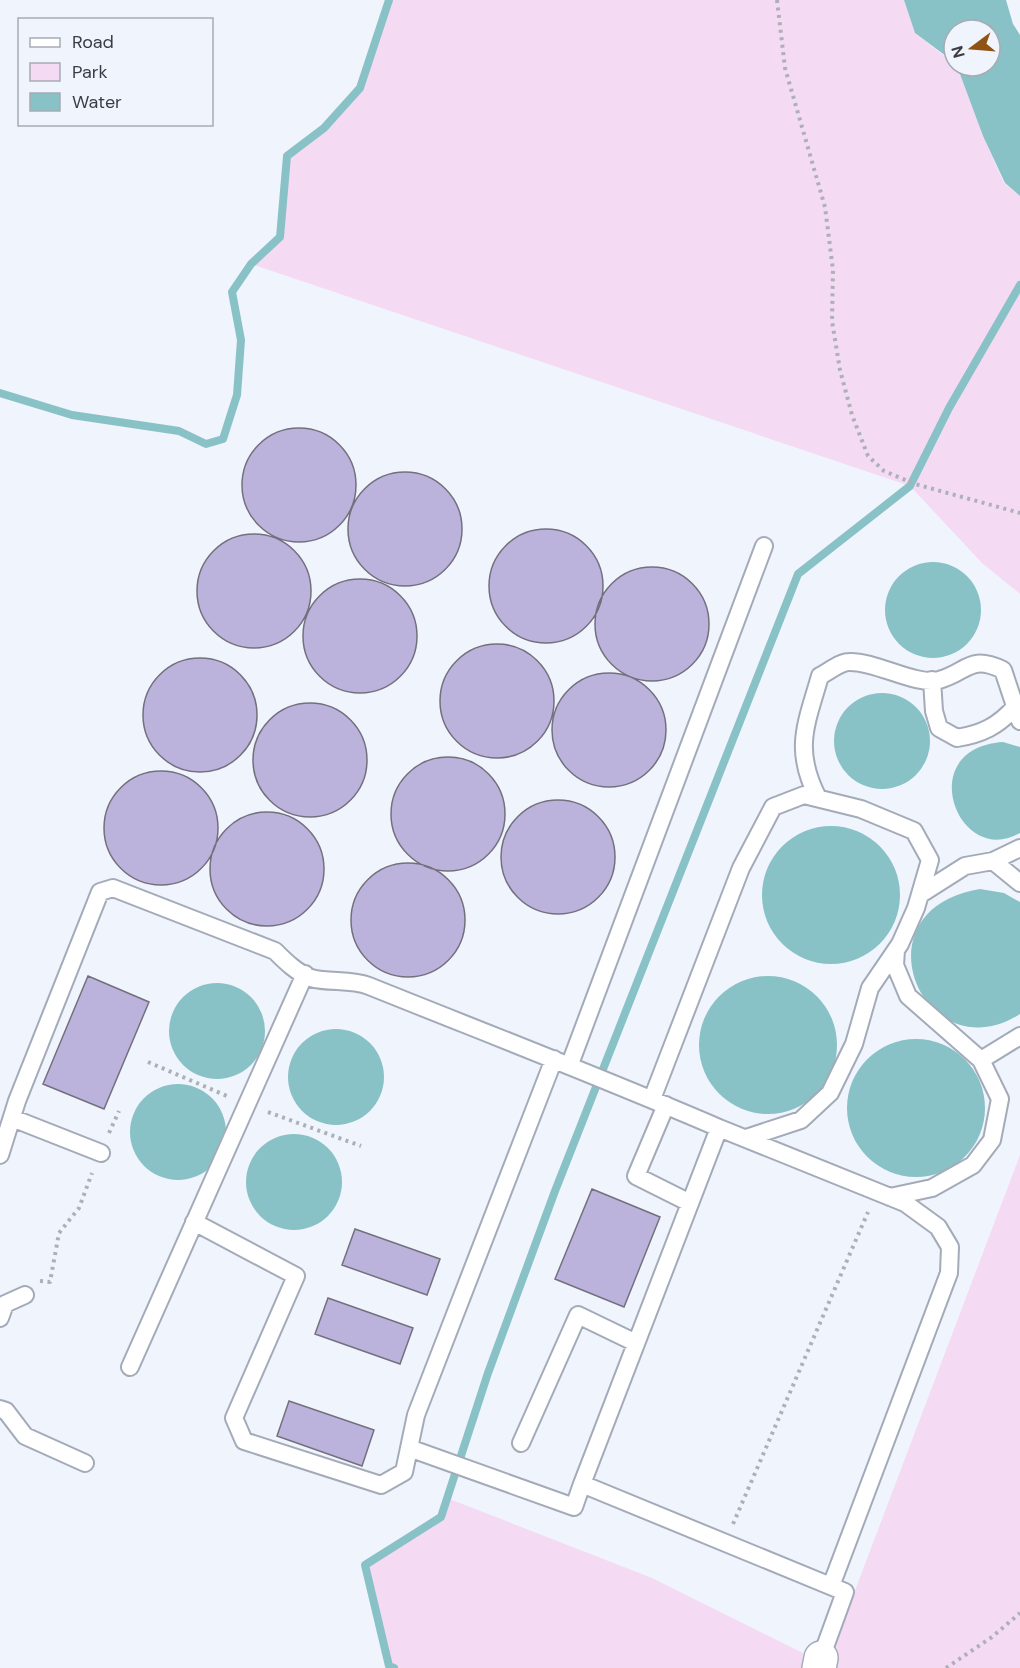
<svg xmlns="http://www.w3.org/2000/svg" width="1020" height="1668" viewBox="0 0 1020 1668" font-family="'DM Sans',sans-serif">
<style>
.green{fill:#f5daf4}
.water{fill:#89c2c6}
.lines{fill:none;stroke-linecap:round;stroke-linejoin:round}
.stream{stroke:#89c2c6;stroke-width:8}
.building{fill:#bcb3dd;stroke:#73707e;stroke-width:1.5}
.lane-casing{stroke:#a4abb8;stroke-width:20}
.street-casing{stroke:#a4abb8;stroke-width:36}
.path{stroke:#acb0b8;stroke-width:4;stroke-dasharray:3 4.5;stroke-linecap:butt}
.lane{stroke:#fff;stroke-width:16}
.street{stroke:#fff;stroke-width:33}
</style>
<rect width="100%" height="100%" fill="#f0f4fd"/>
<path class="green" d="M389 0H904L915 33 957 66 983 136 1004 183 1020 196V594L982 563 910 486 251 264 280 237 287 156 324 128 360 88Z
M1020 1155V1668H828L829 1659Z
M447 1498 652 1578 803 1653 801 1668H394L389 1666 365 1565 441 1517Z"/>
<path class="water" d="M904 0H1006L1013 24 1020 35V196L1005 183 983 136 957 66H990V30H954V62L915 33Z
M885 610a48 48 0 1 1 96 0a48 48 0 1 1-96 0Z
M834 741a48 48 0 1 1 96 0a48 48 0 1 1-96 0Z
M1003 742 1020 747V833C958 869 912 748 1003 742Z
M762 895a69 69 0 1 1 138 0a69 69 0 1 1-138 0Z
M980 889 1004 893 1020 902V1014C924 1075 852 910 980 889Z
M699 1045a69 69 0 1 1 138 0a69 69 0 1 1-138 0Z
M169 1031a48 48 0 1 1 96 0a48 48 0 1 1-96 0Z
M288 1077a48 48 0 1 1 96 0a48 48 0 1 1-96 0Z
M847 1108a69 69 0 1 1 138 0a69 69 0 1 1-138 0Z
M130 1132a48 48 0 1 1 96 0a48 48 0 1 1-96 0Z
M246 1182a48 48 0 1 1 96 0a48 48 0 1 1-96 0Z"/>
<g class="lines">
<path class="stream" d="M0 393 72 415 179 431 206 444 223 439 237 395 241 340 232 292 251 264 280 237 287 156 324 128 360 88 389 0
M394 1668 389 1666 365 1565 441 1517 488 1373 555 1191 798 574 910 486 949 408 1020 285"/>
</g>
<path class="building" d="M242 485a57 57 0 1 1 114 0a57 57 0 1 1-114 0Z
M348 529a57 57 0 1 1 114 0a57 57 0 1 1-114 0Z
M489 586a57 57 0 1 1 114 0a57 57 0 1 1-114 0Z
M197 591a57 57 0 1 1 114 0a57 57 0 1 1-114 0Z
M595 624a57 57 0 1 1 114 0a57 57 0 1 1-114 0Z
M303 636a57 57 0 1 1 114 0a57 57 0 1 1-114 0Z
M440 701a57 57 0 1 1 114 0a57 57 0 1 1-114 0Z
M143 715a57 57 0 1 1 114 0a57 57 0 1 1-114 0Z
M552 730a57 57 0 1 1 114 0a57 57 0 1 1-114 0Z
M253 760a57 57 0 1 1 114 0a57 57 0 1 1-114 0Z
M391 814a57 57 0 1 1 114 0a57 57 0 1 1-114 0Z
M104 828a57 57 0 1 1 114 0a57 57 0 1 1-114 0Z
M501 857a57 57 0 1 1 114 0a57 57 0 1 1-114 0Z
M210 869a57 57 0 1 1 114 0a57 57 0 1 1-114 0Z
M351 920a57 57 0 1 1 114 0a57 57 0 1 1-114 0Z
M88 976 149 1002 104 1109 43 1084Z
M592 1189 660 1217 624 1307 555 1279Z
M355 1229 440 1259 427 1295 342 1265Z
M328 1298 413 1328 400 1364 315 1334Z
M289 1401 374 1430 362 1466 277 1436Z"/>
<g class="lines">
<g class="lane-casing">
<path id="lane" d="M932 680 934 711 939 728 957 738C982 734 998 726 1015 707
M818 798C793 749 806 725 820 676 828 672 840 662 849 662 876 661 915 686 939 680 968 672 969 654 1003 670L1020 721
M993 861 1020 848
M921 894 965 866 993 861 1020 883
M981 1060 1020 1036
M570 1064 764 546
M652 1099 741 868 773 807 804 795 861 809 914 831 930 860 916 908 900 944 870 988 854 1044 830 1093 801 1120 746 1138
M666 1105 636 1176 690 1203
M12 1118 101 1153
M719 1128 905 1203 938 1227 950 1247 949 1273 831 1586
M0 1155 17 1101 100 892 113 888 275 951C285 961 297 973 311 978 329 983 351 979 369 986 486 1033 603 1078 719 1128L582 1484 845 1592 821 1658
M890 1197 932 1188 973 1165 992 1140 1000 1099 981 1060 908 996 895 965 896 950
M194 1222 296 1276 234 1418 244 1441 381 1485 404 1472 416 1415 554 1059
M0 1318 5 1304 25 1295
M130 1367 305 974
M0 1409 6 1411 25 1436 85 1463
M521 1443 578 1315 636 1343
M409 1448 574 1507 582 1484"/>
</g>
<g class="street-casing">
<path id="street" d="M819 1668 821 1658"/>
</g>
<path class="path" d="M777 0 785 68 825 207 833 270 832 321 840 370 852 415 868 456 884 471 915 484 1020 513
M148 1062 227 1096
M268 1112 361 1146
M109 1133 119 1111
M40 1281 50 1282 59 1233 79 1208 92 1173
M733 1524 868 1212
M946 1668 992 1637 1020 1613"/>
<use href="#lane" class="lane"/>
<use href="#street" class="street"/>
</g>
<rect x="18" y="18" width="195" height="108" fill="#f0f4fd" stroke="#a7abb3" stroke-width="1.5"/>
<rect x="30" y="38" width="30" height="9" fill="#ffffff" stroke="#a7abb3" stroke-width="1.5"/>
<text x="72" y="48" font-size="18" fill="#3a3d43">Road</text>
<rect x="30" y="63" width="30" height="18" fill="#f5daf4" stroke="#a7abb3" stroke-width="1.5"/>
<text x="72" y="78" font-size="18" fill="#3a3d43">Park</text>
<rect x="30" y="93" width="30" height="18" fill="#89c2c6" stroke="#a7abb3" stroke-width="1.5"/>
<text x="72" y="108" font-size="18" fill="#3a3d43">Water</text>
<g transform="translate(972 48) rotate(254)"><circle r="28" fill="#f0f4fd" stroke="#a7abb3" stroke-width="1.5"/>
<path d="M0-4.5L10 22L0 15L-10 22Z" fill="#8f5314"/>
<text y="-9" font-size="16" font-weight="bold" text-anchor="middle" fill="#3a3d43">N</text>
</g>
</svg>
